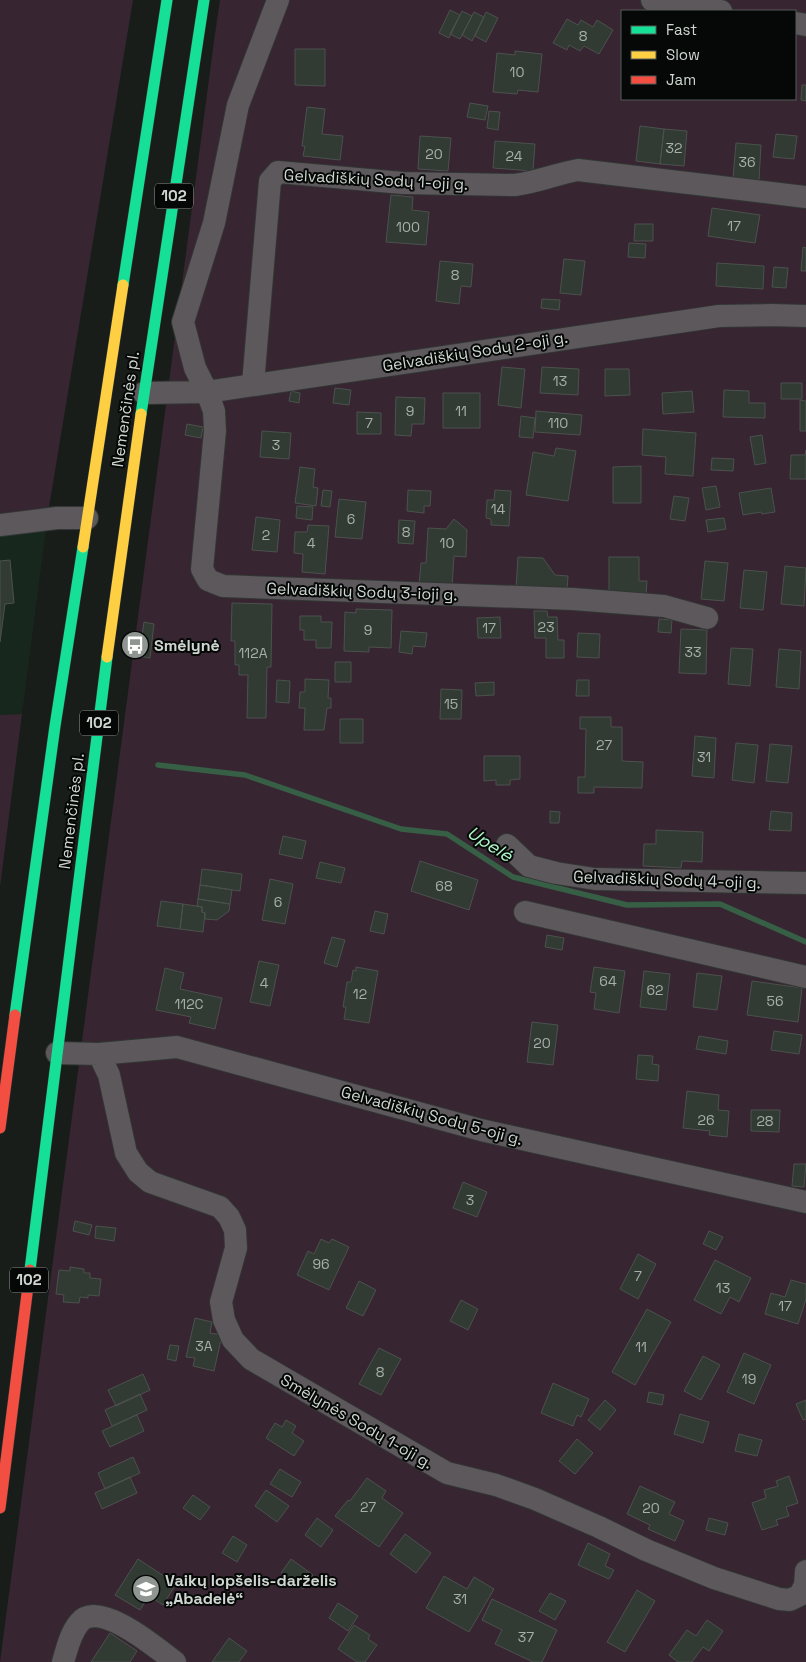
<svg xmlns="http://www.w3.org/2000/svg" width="806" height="1662" viewBox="0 0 806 1662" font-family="'Space Grotesk',sans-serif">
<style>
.built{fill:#18271d}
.green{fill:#372531;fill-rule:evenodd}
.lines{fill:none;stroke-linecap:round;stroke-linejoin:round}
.stream{stroke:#365f46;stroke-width:5.5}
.building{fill:#313b34;stroke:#4c514d}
.street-casing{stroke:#323634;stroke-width:24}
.fast-casing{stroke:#323634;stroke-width:12}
.slow-casing{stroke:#323634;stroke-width:12}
.jam-casing{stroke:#323634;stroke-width:12}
.street{stroke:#5d585b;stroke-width:22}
.fast{stroke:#16e098;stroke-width:11}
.slow{stroke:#ffcf43;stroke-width:11}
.jam{stroke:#f24e42;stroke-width:11}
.labels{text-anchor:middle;stroke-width:4;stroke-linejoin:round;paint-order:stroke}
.number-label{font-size:14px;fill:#a8afaa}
.shield{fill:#050806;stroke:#929894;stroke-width:1}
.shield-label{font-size:15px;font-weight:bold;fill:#cfd6d1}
.street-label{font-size:16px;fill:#cfd6d1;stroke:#050806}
.poi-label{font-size:16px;font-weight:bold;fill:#cfd6d1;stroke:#050806;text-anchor:start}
.water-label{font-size:18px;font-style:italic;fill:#acf6c6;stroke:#050806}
</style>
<rect width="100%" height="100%" fill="#181d19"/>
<path class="built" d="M48 513 22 714 0 715V518Z"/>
<path class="green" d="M0 0H133L48 513 0 518Z
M220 0H806V1662H0L214 41ZM622 11H795V99H622Z
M22 714 0 887V715Z"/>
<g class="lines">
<path class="stream" d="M158 765 245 775 401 829 447 834 513 877 627 905 720 904 806 942"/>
</g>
<path class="building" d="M450 10 460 15 449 38 439 33Z
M462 11 472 16 460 39 450 34Z
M474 12 484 17 472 41 462 35Z
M486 12 498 18 486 42 475 36Z
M567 19 578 25 581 20 593 27 597 20 613 30 599 54 584 46 580 51 569 45 567 50 553 43Z
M295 49H325V86L295 85Z
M515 51 542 54 538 92 518 90 517 94 493 92 497 53 515 55Z
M802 85H806V101L801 100Z
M470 103 488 106 485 120 467 117Z
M307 107 325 109 322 134 343 136 340 160 303 156 305 146H302Z
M489 111 500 112 498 130 487 128Z
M640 126 664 129 660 164 636 161Z
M664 129 687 131 684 166 660 164Z
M776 134 797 136 794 159 773 157Z
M420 136 451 138 448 171 418 169Z
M495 141 535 144 533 171 493 168Z
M736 143 761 145 759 180 733 178Z
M391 195 413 197 412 210 429 212 426 245 386 242Z
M712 208 760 215 755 243 708 236Z
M635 224H653V241H634Z
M629 243 646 244 645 258 628 257Z
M803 247 806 248V271H801Z
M564 259 585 261 581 295 560 293Z
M440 261 473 264 471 287 461 286 459 304 436 301Z
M717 263 764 266 763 289 716 286Z
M774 267 788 268 786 288 772 287Z
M542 299 560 300 559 310 541 308Z
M502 367 525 369 521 408 498 405Z
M542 367 579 369 578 395 540 393Z
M605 369H629L630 395 605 396Z
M781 383H802V399H781Z
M335 388 351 390 349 405 333 403Z
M724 390 749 391V403H765V418L723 417Z
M291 391 300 393 299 403 289 401Z
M692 391 694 412 663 414 662 393Z
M443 393H480V428H443Z
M396 397 425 398 424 424H412L411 436 395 435Z
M800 400 806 401V431H800Z
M536 411 582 415 580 435 535 432Z
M357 412 381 413V434H357Z
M521 416 535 418 533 438 519 437Z
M187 424 203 427 201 438 185 435Z
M643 429 696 433 693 476 665 474 666 457 642 455Z
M262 431 291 433 289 459 260 457Z
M762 435 766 463 755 465 750 437Z
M556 448 576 451 568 501 526 495 533 452 554 456Z
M806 450V479H790L791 455H805Z
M712 458 734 459 733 471 711 470Z
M641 466V503H613V467Z
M300 467 315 469 313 487 318 488 316 506 295 503Z
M716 486 720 507 706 510 702 488Z
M771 488 775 512 762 514 761 512 743 515 739 493Z
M323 490 332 491 330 507 321 506Z
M408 490 431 491 430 506H424V513L407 511Z
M495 490 511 491 509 526 491 525V519L486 518 487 500H494Z
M674 496 689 498 685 521 670 519Z
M339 499 366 502 362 539 335 537Z
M297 506 313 507 312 520 296 518Z
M256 517 280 520 277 552 252 550Z
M724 518 726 529 708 532 706 520Z
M454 519 467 530 466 557 454 556 452 587 419 585 421 563H426L428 528 446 529Z
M399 520 415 521 413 544 398 543Z
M308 525 329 526 325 574 302 572 303 554 294 553 295 532H307Z
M518 557 543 558 555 575 568 576 567 591 516 588Z
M609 557H639V581H647L646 595 609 594Z
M10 560 14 603 5 604 0 642V561Z
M705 561 728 563 724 601 701 599Z
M785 566 806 568 804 606 781 604Z
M744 570 767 572 763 610 740 608Z
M232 603 272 604 271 667H267L266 718H247L248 675H239V665H235V641H231Z
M356 609 392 610 391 648 369 647V652L344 651 345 612 356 613Z
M534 611H547L548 617H557L558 640H564V658H546V638H535Z
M300 616H321V622H332L331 648H316V640H304V630H300Z
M500 617 501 638H478L477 618Z
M659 619 672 620 671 633 658 632Z
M144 622 154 624 150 658 139 656Z
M681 629 707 630 706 674 679 673Z
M401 631 427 633 425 647 413 646 412 654 399 652Z
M578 633 600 634 599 658 577 657Z
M731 648 753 649 750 686 728 684Z
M779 649 801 651 799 689 776 687Z
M335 662H351V682H335Z
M305 679 329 680 328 698H331V708H327L324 730H304L305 708H299L300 692H305Z
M277 680 290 681 289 703 276 702Z
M577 680H589V696H576Z
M494 682V695L476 696 475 683Z
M441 689 462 690 461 719H440Z
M580 717H611V727H622V761L643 762 642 788 594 787V793H578V777H585L586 729H580Z
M340 719H363V743H340Z
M695 736 716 738 714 778 692 776Z
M736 743 758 745 754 783 732 780Z
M770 744 792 746 788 783 766 781Z
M484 756H520V779L510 780V785H496V780L484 781Z
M550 811 560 812 559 823H550Z
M771 811 792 813 791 831 769 830Z
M656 830 703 832 702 862 682 861 681 868 643 866 644 844H656Z
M283 836 306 841 302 859 279 854Z
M420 861 478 880 469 910 411 891Z
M320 862 345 868 341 883 316 878Z
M202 869 242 874 240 891 200 885Z
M270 879 293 884 285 924 262 920Z
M200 885 232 890 230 904 198 899Z
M198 899 230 904 229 911 217 920 205 919V913L202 912V907L197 906Z
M161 901 183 904 180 929 157 926Z
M183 904 202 907V912L205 913 203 932 180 929Z
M375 911 388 914 384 934 370 931Z
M547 935 564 938 562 950 545 947Z
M332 937 345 940 337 967 324 963Z
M259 961 279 965 270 1006 250 1002Z
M356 967 378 971 369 1023 344 1019 346 1007H343L347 982H351L353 970 356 971Z
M594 967 625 971 619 1013 594 1009 596 993 590 992Z
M165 968 184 973 180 989 222 998 215 1029 189 1023 191 1017 156 1010Z
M644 971 670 974 666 1010 640 1007Z
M697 973 722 976 717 1010 693 1007Z
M752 981 802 988 798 1022 747 1015Z
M532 1022 558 1025 553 1065 527 1062Z
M774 1031 802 1035 799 1054 771 1050Z
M699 1036 728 1041 726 1054 696 1049Z
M638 1055 653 1056 652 1064 659 1065 658 1081 636 1079Z
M687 1091 719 1095 718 1110 729 1111 727 1137 709 1135 710 1131 683 1128Z
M751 1110H780L779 1132 751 1131Z
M794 1164H806L804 1187 792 1186Z
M463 1182 487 1192 477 1217 453 1208Z
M75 1221 92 1225 89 1235 73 1231Z
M96 1226 116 1228 114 1241 95 1238Z
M709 1231 723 1237 716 1250 703 1244Z
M321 1239 329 1243 332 1239 349 1247 329 1290 297 1275 308 1251 314 1254Z
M638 1254 656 1264 638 1299 620 1289Z
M715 1260 751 1278 739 1302 730 1297 721 1314 694 1300Z
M70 1267 84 1269V1273H90V1278L101 1279 99 1296 88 1295V1298L80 1297 79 1303 63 1302 64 1295 56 1294 59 1270 70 1271Z
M791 1280 806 1284V1299L798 1324 765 1314 771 1293 785 1297Z
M359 1281 376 1290 363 1316 346 1308Z
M461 1300 478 1309 468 1330 450 1321Z
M647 1309 671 1322 635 1385 612 1372Z
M195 1318 212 1322 210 1333 222 1335 214 1371 193 1366 195 1358 186 1357Z
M170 1345 179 1346 176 1361 167 1359Z
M379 1348 401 1359 381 1395 359 1384Z
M744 1353 771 1365 754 1404 727 1392Z
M703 1356 720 1365 701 1400 684 1391Z
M143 1374 150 1390 116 1406 108 1390Z
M553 1383 589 1399 581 1417 577 1415 573 1426 541 1413Z
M649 1392 664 1395 662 1405 647 1402Z
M140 1394 147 1410 112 1426 105 1410Z
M605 1400 616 1410 600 1430 588 1420Z
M806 1400V1419L803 1420 796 1404Z
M680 1414 709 1422 703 1443 674 1434Z
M137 1415 144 1431 110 1447 102 1431Z
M286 1420 296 1426 292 1433 304 1441 294 1456 266 1438 275 1423 282 1427Z
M739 1434 762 1440 757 1456 735 1451Z
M577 1439 593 1453 575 1474 559 1461Z
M133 1457 140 1473 105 1489 98 1473Z
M280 1469 301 1482 292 1497 270 1484Z
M789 1476 798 1503 786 1507 789 1516 776 1520 778 1525 762 1530 752 1503 766 1498 764 1490 778 1486 776 1481Z
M130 1477 137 1493 102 1509 95 1493Z
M367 1478 386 1491 382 1498 403 1513 379 1547 335 1516 348 1500 350 1501Z
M640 1486 675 1502 669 1514 684 1521 675 1541 648 1529 650 1525 627 1514Z
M266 1490 289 1506 277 1522 255 1506Z
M193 1495 210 1507 200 1520 183 1508Z
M317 1518 333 1530 321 1547 305 1535Z
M709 1518 728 1523 725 1535 706 1530Z
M405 1534 431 1553 416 1573 390 1554Z
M233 1536 247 1545 237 1562 222 1553Z
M588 1543 610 1554 605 1566 614 1570 609 1579 578 1565Z
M138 1559 176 1584 163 1605 149 1596 140 1610 115 1595Z
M291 1559 313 1575 303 1589 281 1573Z
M444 1576 467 1589 474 1577 494 1589 469 1632 426 1608Z
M637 1590 655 1601 625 1652 607 1642Z
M550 1593 566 1601 555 1620 539 1611Z
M492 1599 557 1630 542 1662H533L495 1644 502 1630 482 1620Z
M338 1603 358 1616 348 1631 329 1618Z
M707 1620 723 1631 709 1651 703 1647 692 1662H678L669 1655 687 1630 696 1636Z
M354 1625 370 1635 368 1639 377 1645 365 1662H357L338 1649Z
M110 1633 137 1651 130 1662H91Z
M229 1638 247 1651 239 1662H212Z"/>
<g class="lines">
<g class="street-casing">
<path id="street" d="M278 0 238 105 214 223 183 322 195 368 207 392 214 411 215 431 202 569 208 580 223 586 573 599 664 606 707 618
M652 0 721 11
M795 23 806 25
M253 384 270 181 278 172 403 183 515 185C537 182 556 174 578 170L806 197
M144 393 207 392 719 316 772 315 806 316
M0 525 57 518H87
M507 845 529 866 556 873 595 879 806 883
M525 912 806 977
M57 1053 99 1054 177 1047 481 1130 806 1202
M99 1054 109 1075 126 1153 138 1172 150 1182 220 1207 229 1217 235 1230 236 1248 221 1302 224 1320 233 1340 251 1359 447 1473 496 1485 535 1499 599 1527 646 1550 714 1578 779 1599 790 1600 800 1595 805 1585 806 1571
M63 1662C67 1649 70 1634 79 1623 98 1598 158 1649 175 1662"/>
</g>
<g class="fast-casing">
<path id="fast" d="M123 285 167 0
M141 414 204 0
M15 1015 55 726 83 547
M30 1270 107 657"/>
</g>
<g class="slow-casing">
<path id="slow" d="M83 547 123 285
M107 657 141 414"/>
</g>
<g class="jam-casing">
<path id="jam" d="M0 1128 15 1015
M0 1508 30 1270"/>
</g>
<use href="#street" class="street"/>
<use href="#fast" class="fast"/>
<use href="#slow" class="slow"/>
<use href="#jam" class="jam"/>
</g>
<defs>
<g id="bus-disc" transform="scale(1.4375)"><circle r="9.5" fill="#8f9591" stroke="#050806"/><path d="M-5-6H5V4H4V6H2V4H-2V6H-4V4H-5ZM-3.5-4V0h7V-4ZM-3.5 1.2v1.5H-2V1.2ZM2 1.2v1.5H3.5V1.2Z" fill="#fff"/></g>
<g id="school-disc" transform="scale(1.4375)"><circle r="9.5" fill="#8f9591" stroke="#050806"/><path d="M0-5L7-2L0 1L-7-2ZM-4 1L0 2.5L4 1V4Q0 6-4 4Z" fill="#fff"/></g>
</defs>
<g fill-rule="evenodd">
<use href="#bus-disc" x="135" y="645"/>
<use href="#school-disc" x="146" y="1589"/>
</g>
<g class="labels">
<g class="number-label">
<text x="583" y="41">8</text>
<text x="517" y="77">10</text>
<text x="674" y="153">32</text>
<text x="434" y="159">20</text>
<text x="514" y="161">24</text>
<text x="747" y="167">36</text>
<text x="734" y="231">17</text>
<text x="408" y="232">100</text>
<text x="455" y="280">8</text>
<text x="560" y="386">13</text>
<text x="410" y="416">9</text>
<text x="461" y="416">11</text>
<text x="369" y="428">7</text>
<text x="558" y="428">110</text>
<text x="276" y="450">3</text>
<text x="498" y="514">14</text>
<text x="351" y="524">6</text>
<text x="406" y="537">8</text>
<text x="266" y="540">2</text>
<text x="311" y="548">4</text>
<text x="447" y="548">10</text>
<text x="546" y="632">23</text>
<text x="489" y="633">17</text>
<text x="368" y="635">9</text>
<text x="693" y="657">33</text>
<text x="253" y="658">112A</text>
<text x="451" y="709">15</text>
<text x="604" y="750">27</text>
<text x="704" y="762">31</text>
<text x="444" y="891">68</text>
<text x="278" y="907">6</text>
<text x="608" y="986">64</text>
<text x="264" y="988">4</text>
<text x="655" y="995">62</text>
<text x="360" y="999">12</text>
<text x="775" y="1006">56</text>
<text x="189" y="1009">112C</text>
<text x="542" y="1048">20</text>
<text x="706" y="1125">26</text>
<text x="765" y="1126">28</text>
<text x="470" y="1205">3</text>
<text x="321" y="1269">96</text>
<text x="638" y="1281">7</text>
<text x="723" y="1293">13</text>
<text x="785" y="1311">17</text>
<text x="204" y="1351">3A</text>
<text x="641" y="1352">11</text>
<text x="380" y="1377">8</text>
<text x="749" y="1384">19</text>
<text x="368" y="1512">27</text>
<text x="651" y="1513">20</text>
<text x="460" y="1604">31</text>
<text x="526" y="1642">37</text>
</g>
<g class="shield">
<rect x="155" y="183.5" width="38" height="25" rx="4"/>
<rect x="80" y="710.5" width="38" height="25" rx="4"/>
<rect x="10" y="1267.5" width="38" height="25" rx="4"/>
</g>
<g class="shield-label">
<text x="174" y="201">102</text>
<text x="99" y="728">102</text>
<text x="29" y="1285">102</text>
</g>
<g class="street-label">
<text transform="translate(376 179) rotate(3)" y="6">Gelvadiškių Sodų 1-oji g.</text>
<text transform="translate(475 351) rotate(-9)" y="6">Gelvadiškių Sodų 2-oji g.</text>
<text transform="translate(125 409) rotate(-82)" y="6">Nemenčinės pl.</text>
<text transform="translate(362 591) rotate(2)" y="6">Gelvadiškių Sodų 3-ioji g.</text>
<text transform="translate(71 811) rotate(-83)" y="6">Nemenčinės pl.</text>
<text transform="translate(667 879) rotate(2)" y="6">Gelvadiškių Sodų 4-oji g.</text>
<text transform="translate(432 1115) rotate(15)" y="6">Gelvadiškių Sodų 5-oji g.</text>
<text transform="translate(357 1421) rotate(30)" y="6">Smėlynės Sodų 1-oji g.</text>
</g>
<g class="poi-label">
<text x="154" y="651">Smėlynė</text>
<text x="165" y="1586">Vaikų lopšelis-darželis<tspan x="165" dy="18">„Abadelė“</tspan></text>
</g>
<g class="water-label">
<text transform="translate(490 844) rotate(33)" y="6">Upelė</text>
</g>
</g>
<rect x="621" y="10" width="175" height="90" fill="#050806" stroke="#565a57"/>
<rect x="631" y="26" width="25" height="8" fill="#16e098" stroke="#565a57"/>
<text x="666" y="35" font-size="15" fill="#cfd6d1">Fast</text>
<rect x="631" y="51" width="25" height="8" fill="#ffcf43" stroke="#565a57"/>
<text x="666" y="60" font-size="15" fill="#cfd6d1">Slow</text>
<rect x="631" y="76" width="25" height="8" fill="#f24e42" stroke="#565a57"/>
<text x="666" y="85" font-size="15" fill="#cfd6d1">Jam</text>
</svg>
